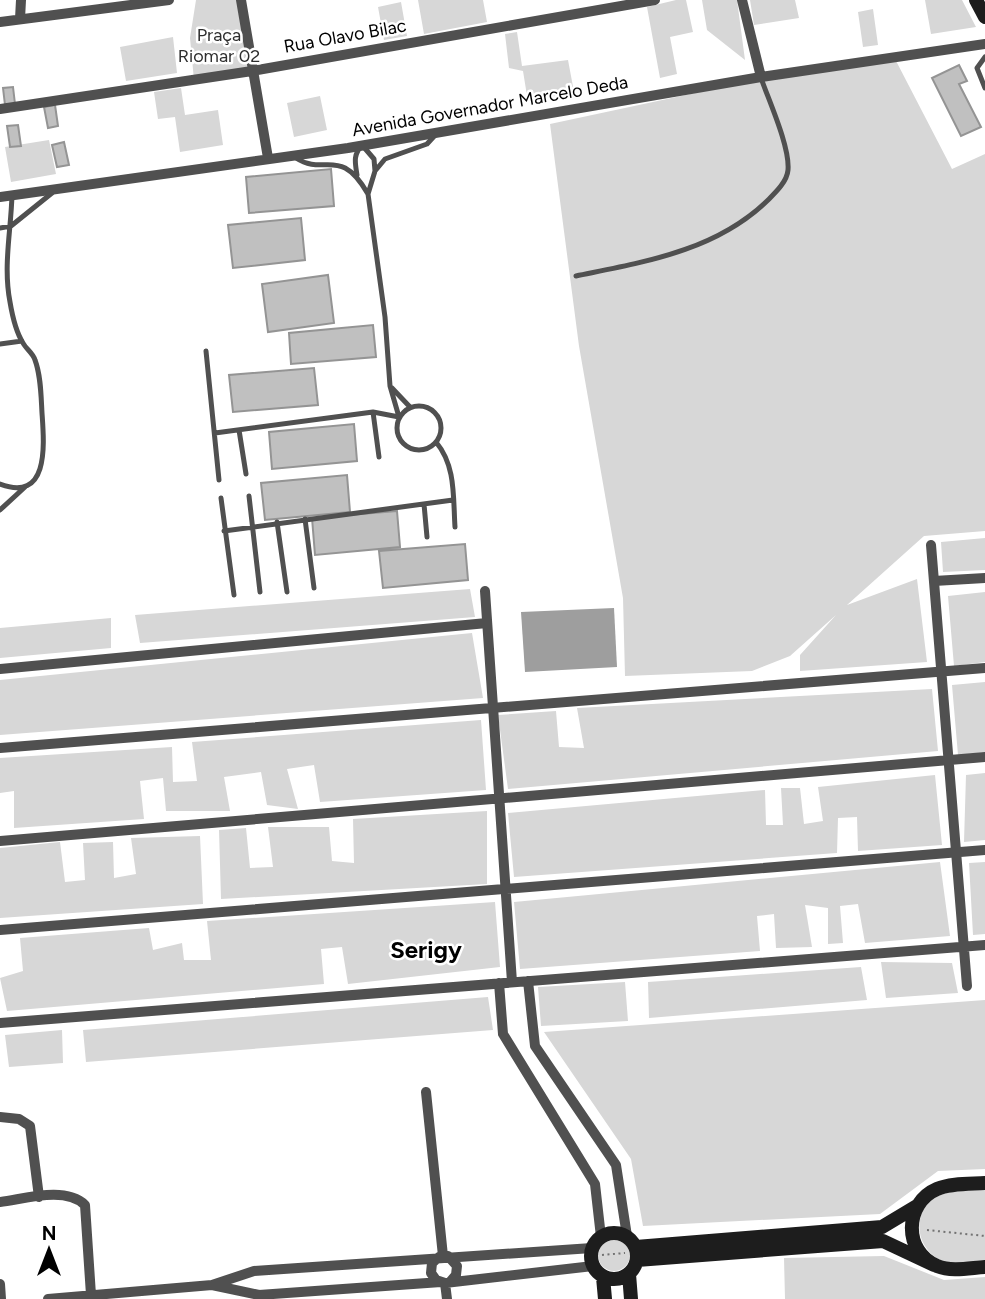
<svg xmlns="http://www.w3.org/2000/svg" width="985" height="1299" viewBox="0 0 985 1299" font-family="Figtree,sans-serif">
<style>
.green{fill:#d7d7d7}
.water{fill:#9e9e9e}
.building{fill:#c0c0c0;stroke:#949494;stroke-width:2}
.lines{fill:none;stroke-linecap:round;stroke-linejoin:round}
.path{stroke:#727272;stroke-width:2;stroke-dasharray:2 3.5;stroke-linecap:butt}
.lane{stroke:#505050;stroke-width:5}
.street{stroke:#505050;stroke-width:10}
.secondary{stroke:#1d1d1d;stroke-width:14}
.labels{text-anchor:middle;stroke-width:5;stroke-linejoin:round;paint-order:stroke}
.park-label{font-size:18px;fill:#2e2e2e;stroke:#fff}
.street-label{font-size:18px;fill:#000;stroke:#fff}
.district-label{font-size:24px;font-weight:bold;fill:#000;stroke:#fff}
</style>
<rect width="100%" height="100%" fill="#fff"/>
<path class="green" d="M196 0H241L252 71 194 80 190 38Z
M418 0H483L487 22 424 34Z
M676 0H686L693 32 670 37 677 74 660 78 647 7Z
M702 0H737L745 60 707 30Z
M750 0H795L799 18 754 25Z
M925 0H962L976 27 931 34Z
M401 2 407 36 384 40 378 7Z
M873 9 878 45 863 47 858 12Z
M517 32 522 66 568 60 574 92 528 102 523 71 509 68 505 34Z
M173 37 177 73 126 81 120 47Z
M894 57 952 169 985 154V531L924 536 847 605 917 579 927 662 800 671V655L836 615 790 656 752 671 625 676 623 598 579 346 550 124 779 75Z
M181 88 185 115 218 110 223 145 180 152 175 117 158 119 154 92Z
M320 96 327 130 294 137 287 103Z
M49 140 56 174 11 182 5 147Z
M985 538V570L943 572 941 542Z
M470 589 475 617 140 643 135 615Z
M985 592V662L954 666 948 596Z
M111 618V648L0 658V628Z
M472 633 483 698 0 735V680Z
M985 682V752L958 755 952 685Z
M932 689 938 751 508 789 498 715 556 711 559 747 584 748 577 708Z
M481 720 486 790 320 802 314 765 287 769 298 809 267 805 261 772 224 777 230 811H166L163 778 140 781 144 819 14 828V791L0 793V758L172 747 173 782 197 781 192 742Z
M985 773V840L964 842 966 775Z
M935 775 942 845 858 851 857 817 838 818 837 853 514 877 508 813 765 790 766 825H783L781 788H800L804 824 823 821 818 787Z
M487 811V884L221 899 219 830 246 828 250 868 273 867 268 827H329L332 861 354 863 353 819Z
M200 836 203 904 0 918V848L60 842 65 882 85 880 83 843 113 842 114 878 136 874 131 838Z
M940 862 950 936 865 943 858 904 840 906 843 943 828 944V908L805 905 812 947 776 948 774 914 757 916 760 951 520 969 514 902Z
M985 862V934L973 935 969 863Z
M495 902 500 967 348 984 342 947 321 949 324 984 7 1011 0 978 23 971 20 938 149 928 153 950 182 943 184 960H211L207 921Z
M881 962 952 963 958 993 886 998Z
M861 967 867 1000 649 1018 648 982Z
M625 982 628 1021 541 1026 538 987Z
M488 997 493 1030 86 1062 83 1030Z
M985 1000V1169L938 1171 880 1214 643 1226 631 1159 544 1032Z
M62 1030 63 1063 9 1067 5 1035Z
M985 1189V1261C972 1262 954 1266 942 1261 910 1246 912 1201 947 1193 959 1190 973 1190 985 1189Z
M598 1255a16 16 0 1 1 32 0a16 16 0 1 1-32 0Z
M884 1256 944 1280 985 1277V1299H785L784 1258Z"/>
<path class="water" d="M614 608 617 667 525 672 521 612Z"/>
<path class="building" d="M959 65 967 81 959 84 981 127 961 136 932 78Z
M13 87 15 104 5 105 3 88Z
M55 105 58 126 48 128 44 107Z
M18 125 21 146 10 147 7 126Z
M64 142 69 165 57 167 52 145Z
M331 169 334 206 249 213 246 177Z
M301 218 305 260 233 268 228 225Z
M328 275 334 323 268 332 262 284Z
M373 325 376 357 291 364 289 333Z
M314 368 318 405 233 412 229 375Z
M354 424 357 461 272 469 269 432Z
M347 475 350 512 265 520 261 483Z
M397 511 400 547 315 555 312 518Z
M465 544 468 580 383 588 379 551Z"/>
<g class="lines">
<path class="path" d="M927 1230 985 1236
M602 1255 625 1253"/>
<path class="lane" d="M985 57 977 68 985 88
M296 158C325 177 340 145 368 194
M357 175C355 162 353 155 362 145L374 159 375 171
M0 228 11 226 52 193
M576 276C644 262 715 251 767 201 775 193 787 182 788 170 790 147 769 101 761 78
M0 344 22 341
M206 351 219 480
M392 388 410 407
M397 428a22 22 0 1 1 44 0a22 22 0 1 1-44 0Z
M373 412 379 457
M399 417 390 386 385 317 368 194 375 171 385 159 427 144 438 132
M239 430 246 474
M215 433 373 412 399 417
M436 442C456 466 453 497 455 527
M0 484C50 503 44 443 42 413 41 396 41 376 35 360 33 353 26 349 23 343 16 332 12 314 10 302 3 266 11 231 12 195
M249 496 260 592
M221 498 234 595
M424 504 427 537
M0 510 25 487
M305 519 314 588
M277 522 287 592
M224 531 453 500"/>
<path class="street" d="M241 0 268 158
M742 0 761 77
M20 19 21 0
M0 22 169 0
M0 109 252 71 655 0
M0 197 348 148 761 77 985 44
M931 545 967 986
M934 581 985 578
M485 591 512 982
M0 669 487 623
M0 748 985 668
M0 841 985 757
M0 930 985 850
M528 981 535 1046 616 1165 627 1236
M499 983 503 1034 595 1184 601 1237
M0 1023 985 945
M426 1092 443 1256
M0 1117 19 1119 30 1126 39 1197
M0 1202C25 1199 65 1186 85 1205L91 1295
M448 1256 457 1266 456 1275 450 1282
M439 1257 432 1263 431 1273 436 1280 445 1283 593 1266
M445 1283 447 1299
M0 1284 1 1299
M212 1285 259 1295 441 1282
M48 1299 212 1285 254 1271 592 1248"/>
<path class="secondary" d="M976 0 985 17
M985 1183C970 1184 951 1183 937 1189 904 1203 903 1252 937 1266 952 1272 969 1268 985 1267
M591 1256a23 23 0 1 1 46 0a23 23 0 1 1-46 0Z
M636 1247 882 1227 917 1206
M637 1260 883 1241 934 1265
M629 1274 631 1299
M603 1277 605 1299"/>
</g>
<g class="labels">
<g class="park-label">
<text x="219" y="41">Praça<tspan x="219" dy="21">Riomar 02</tspan></text>
</g>
<g class="street-label">
<text transform="translate(345 36) rotate(-10)" y="6">Rua Olavo Bilac</text>
<text transform="translate(490 106) rotate(-10)" y="6">Avenida Governador Marcelo Deda</text>
</g>
<g class="district-label">
<text x="426" y="958">Serigy</text>
</g>
</g>
<g transform="translate(49 1250)" stroke="#ffffff" stroke-width="5" paint-order="stroke">
<path d="M0-5L12 26L0 18L-12 26Z" fill="#000000"/>
<text y="-10" font-size="19" font-weight="bold" text-anchor="middle" fill="#000000">N</text>
</g>
</svg>
